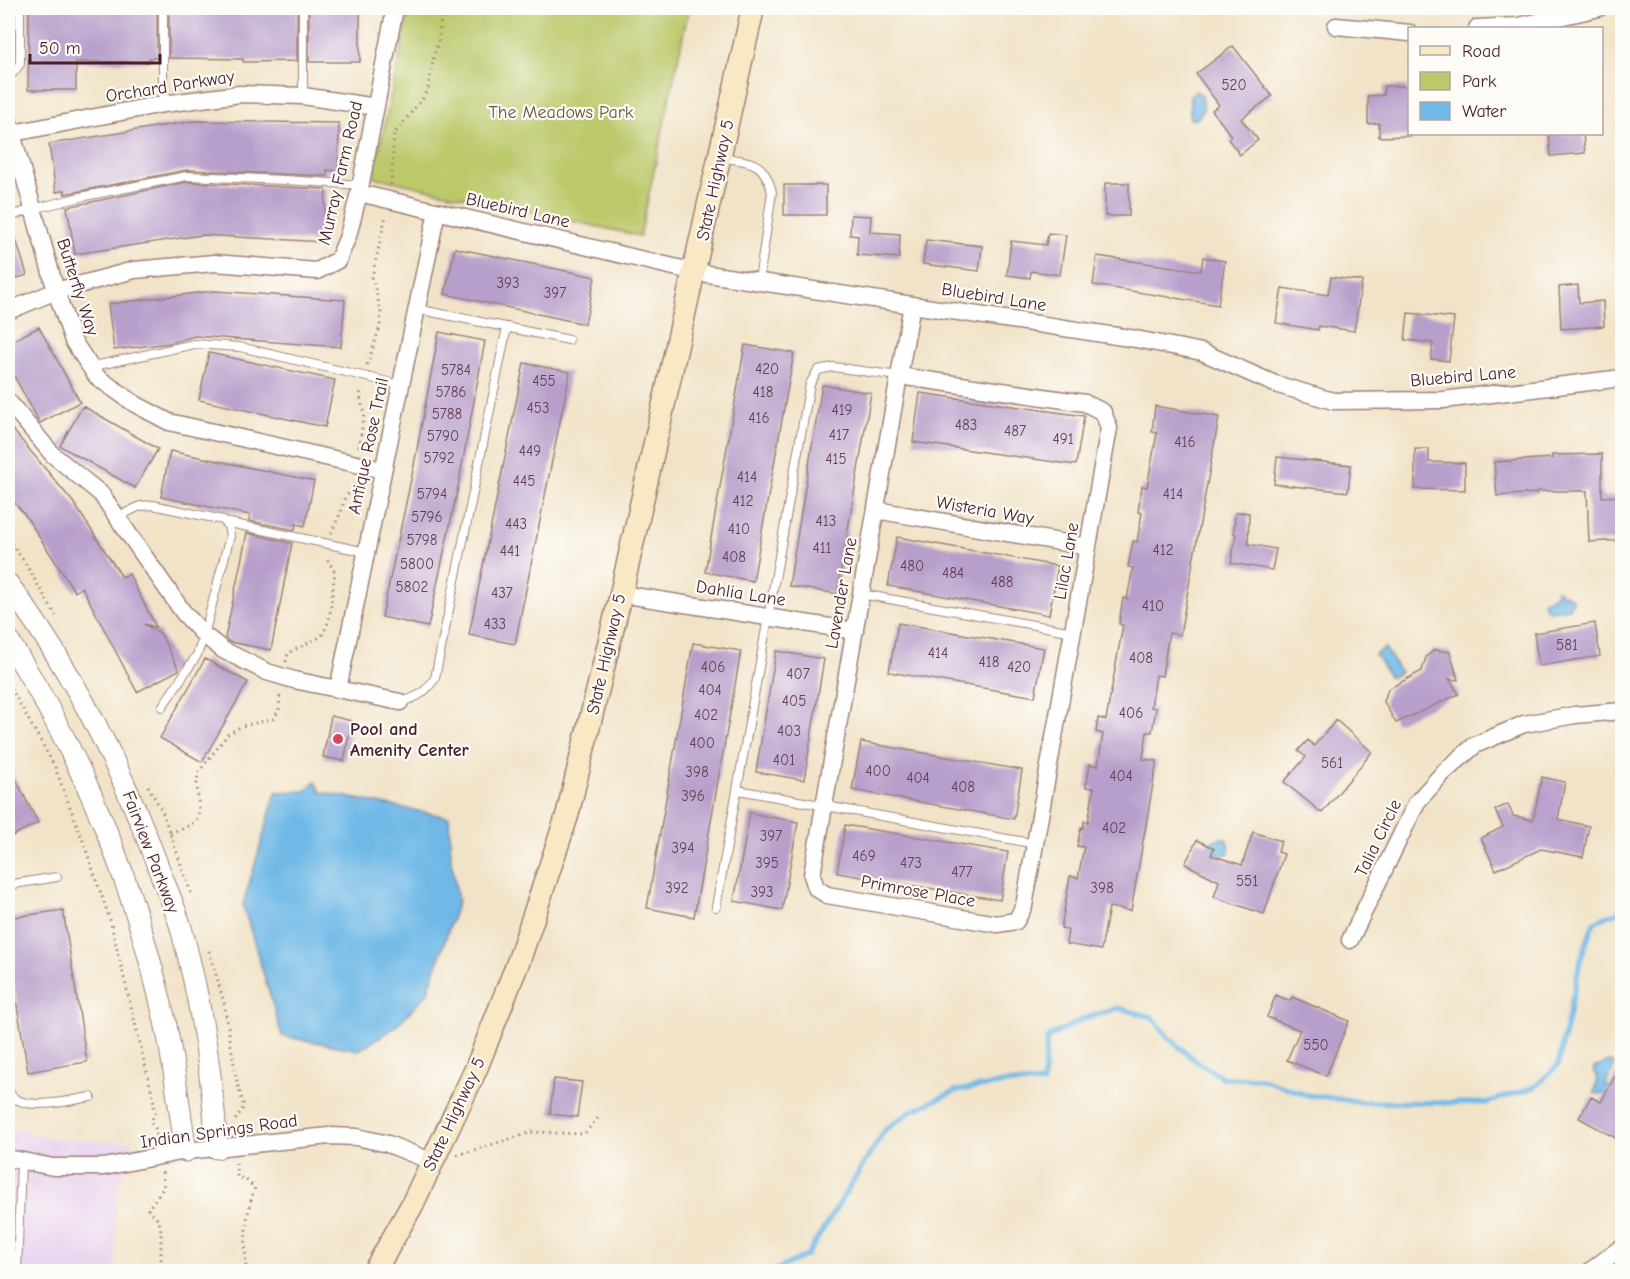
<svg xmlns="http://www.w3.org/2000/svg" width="1630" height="1279" viewBox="0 0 1630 1279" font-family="'Comic Neue',sans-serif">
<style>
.built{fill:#e8d2ee}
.green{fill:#bcc86a;stroke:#83744a;stroke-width:1.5}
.water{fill:#6fb9e7;stroke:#5c6c89;stroke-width:1.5}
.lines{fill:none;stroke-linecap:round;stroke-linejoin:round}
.stream{stroke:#6fb9e7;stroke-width:5}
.building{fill:#b79fcb}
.service-casing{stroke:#9e8179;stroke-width:10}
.minor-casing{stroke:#9e8179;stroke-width:19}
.tertiary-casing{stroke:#9e8179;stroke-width:23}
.secondary-casing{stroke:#9e8179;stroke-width:25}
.path{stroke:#9e8179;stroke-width:3;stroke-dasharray:1.5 4.5;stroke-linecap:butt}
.service{stroke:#fff;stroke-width:8}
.minor{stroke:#fff;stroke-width:16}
.tertiary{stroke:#fff;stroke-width:21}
.secondary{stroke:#f8e8c3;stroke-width:22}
.poi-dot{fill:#d1495b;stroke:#fdfcf7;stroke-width:2}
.labels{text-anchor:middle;stroke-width:4.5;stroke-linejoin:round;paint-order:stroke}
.number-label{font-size:15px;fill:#653f53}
.street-label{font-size:18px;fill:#4a1f2b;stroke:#fdfcf7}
.park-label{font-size:18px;fill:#6c523e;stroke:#fdfcf7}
.poi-label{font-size:18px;font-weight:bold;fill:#4a1f2b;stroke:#fdfcf7;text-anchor:start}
</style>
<rect width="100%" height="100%" fill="#fdfcf7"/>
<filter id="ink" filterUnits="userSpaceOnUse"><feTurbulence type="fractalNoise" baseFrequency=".0167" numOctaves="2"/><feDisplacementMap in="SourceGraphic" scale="12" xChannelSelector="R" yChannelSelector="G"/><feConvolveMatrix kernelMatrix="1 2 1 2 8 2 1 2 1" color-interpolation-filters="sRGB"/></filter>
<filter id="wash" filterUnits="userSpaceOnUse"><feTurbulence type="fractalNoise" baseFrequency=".008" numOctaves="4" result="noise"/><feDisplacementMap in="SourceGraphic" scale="24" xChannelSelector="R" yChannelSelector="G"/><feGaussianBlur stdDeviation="1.35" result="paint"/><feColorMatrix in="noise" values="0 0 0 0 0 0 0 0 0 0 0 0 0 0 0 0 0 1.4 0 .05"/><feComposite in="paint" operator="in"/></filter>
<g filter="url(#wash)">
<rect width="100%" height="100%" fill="#f1e3c7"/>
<path class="built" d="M8 1128 53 1139 133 1142 116 1196 115 1271 8 1272Z"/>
<path class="green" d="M410 8H689L640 236 373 177Z"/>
<path class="water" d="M1196 91 1202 95 1204 109 1197 119H1190V96Z
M1556 590 1560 591 1561 595 1565 594 1572 598 1573 603 1570 604 1569 608 1550 611 1544 606 1543 602 1549 598 1555 596Z
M1385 648 1400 672 1390 678 1375 654Z
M315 781 321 792 449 817 451 860 458 901 427 994 393 1029 359 1050 282 1036 243 905 276 792 306 791Z
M1221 838 1226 839C1229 845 1231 848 1228 854L1214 856 1213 862 1208 845 1214 840Z
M1607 1061 1613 1063 1614 1068 1606 1083 1610 1091C1605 1095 1601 1095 1594 1093L1598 1079 1593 1070 1595 1067 1600 1066Z"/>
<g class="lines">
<path class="stream" d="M771 1272 807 1255 885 1130 910 1112 955 1091 1004 1083H1043L1047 1038 1083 1019 1118 1008 1152 1017 1169 1038 1197 1062 1224 1078 1262 1079 1307 1095 1363 1102 1486 1103 1535 1087 1558 1065 1581 958 1594 922 1622 910"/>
</g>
<g id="blocks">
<path class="building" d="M29 8H157V58H149V62H76V90H28Z
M169 8H297V61L243 62V59L169 58Z
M309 8H360V62H309Z
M1233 46 1272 96 1241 119 1258 140 1240 155 1228 139 1231 136 1212 110 1219 105 1196 74Z
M1384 86H1407V95H1410V136L1379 137V123L1368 124V96L1384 95Z
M193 121 339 123 338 171 327 170V176L187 170 65 194V190L56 192 49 144Z
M1549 134H1583L1585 153 1551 156Z
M187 182 326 189 323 242 202 235 75 254 67 207Z
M1105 183H1129V216H1105Z
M784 185H826V215H784Z
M851 215 871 216 870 232 900 234 899 258 857 255 858 236 850 235Z
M8 223H11L27 275 8 281Z
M1048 233 1066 235 1060 275 1031 271 1030 278 1007 275 1011 241 1046 245Z
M926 240 982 246 979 271 923 264Z
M455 248 595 277 585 324 445 294Z
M1097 256 1201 271 1203 257 1225 261 1218 305 1093 285Z
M1331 277 1362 281 1354 331 1319 326 1318 330 1276 323 1282 288 1328 295Z
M1578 285 1579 303 1603 301 1604 326 1561 329 1559 287Z
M214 291 345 300 341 347 195 336 170 343 114 350 108 304Z
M1408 313 1454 318 1449 361 1431 359 1433 343 1405 340Z
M39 327 80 402 40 423 8 365V343Z
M439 332 485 341 458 487 428 627 382 617 414 465Z
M745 345 794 353 753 581 705 572Z
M209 353 335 380 325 427 199 400Z
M524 363 570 372 515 644 469 635Z
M822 385 871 393 837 594 789 586Z
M920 393 1084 416 1076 465 913 442Z
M83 406 158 449 135 488 60 446Z
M1155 406 1219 417 1180 635 1169 633 1162 676 1156 675 1151 707 1156 708 1152 732H1147L1143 759 1157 761 1131 911 1109 907 1101 950 1066 944 1068 930 1061 928 1070 876 1078 878 1084 847 1077 846 1081 827 1083 828 1084 821 1088 822 1094 788 1086 787 1090 764 1098 766 1103 734 1096 732 1098 718 1106 720 1123 625 1119 624 1123 598 1127 599 1133 568 1128 567 1133 541 1137 542 1142 513 1138 512 1142 486 1147 487 1157 433 1152 432Z
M8 424 73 502 122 577 129 574 156 627 144 624 160 633 179 670 137 692 82 587 75 592 25 515 8 495Z
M1415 449H1429V462L1465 463V490L1415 489Z
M170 451 314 481 305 526 296 524 295 530 249 521 250 515 161 497Z
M1602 454V497L1623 496V540L1589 542 1587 491H1537L1538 493 1497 496 1494 462 1552 458V455Z
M1277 457 1351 465 1348 492 1274 484Z
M1240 512 1249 513 1248 544 1276 549 1272 570 1231 563 1236 534 1234 533 1235 513Z
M247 533 292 543 271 650 230 642 225 638Z
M897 537 1058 566 1049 615 888 586Z
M898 623 1044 648 1035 697 889 672Z
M1595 623 1600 656 1539 666 1534 633Z
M693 643 741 651 694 917 647 908Z
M1434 650 1450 652 1458 680 1449 679 1459 694 1396 723 1384 702 1388 689 1422 671 1426 657Z
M776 651 824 659 804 780 756 772Z
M205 659 248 682 202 762 160 738Z
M331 716 352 721 344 761 323 757Z
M1336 720 1372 752 1322 813 1284 782 1306 757 1298 751 1308 740 1314 746Z
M861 742 1022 770 1014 819 852 790Z
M8 764 38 823 8 838Z
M1542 777 1565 782 1558 819 1589 826 1583 857 1541 849 1496 870 1481 838 1503 827 1495 810 1508 804 1513 816 1533 820Z
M750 813 798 822 782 910 734 901Z
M845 825 1008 852 1000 900 837 873Z
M1253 832 1281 841 1278 852 1284 854 1264 914 1214 897 1219 881 1185 864 1197 840 1214 848 1211 855 1242 865Z
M63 910 87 1062 28 1072 13 981 8 982V918Z
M1276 995 1290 1001 1292 997 1349 1021 1326 1076 1287 1060 1300 1030 1267 1017Z
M1623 1061V1142L1579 1118 1591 1097 1601 1102Z
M554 1079 582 1082 577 1117 550 1114Z"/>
</g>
</g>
<g filter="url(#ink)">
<use href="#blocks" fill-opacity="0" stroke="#9e8179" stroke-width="1.5"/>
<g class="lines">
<g class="service-casing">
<path id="service" d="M163 8V104
M303 8V96
M8 79 20 64V8
M720 157C750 163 763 158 772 192L759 281
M8 217 33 209 85 196 187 176 285 180 361 185
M417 309 569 340
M90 367 194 344 240 347 401 385
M118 517 140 506 153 505 223 520 228 526 230 536 204 635 197 655 162 707
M225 522 366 552
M861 594 1073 632
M400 702C417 698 425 693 435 678L507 327
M738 790 1036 844
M8 885 57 877
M716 907 810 384 818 370 833 367 899 376
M8 1088C9 1091 10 1095 13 1097 29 1111 71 1100 91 1097
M17 1272 21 1162"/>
</g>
<g class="minor-casing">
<path id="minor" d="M1336 26 1410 33
M1477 28 1519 26 1599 8
M8 119 56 291 73 341 97 377 135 404 169 422 383 470
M8 134 163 104 240 94 303 96 376 107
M359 193 695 272 1136 339 1202 352 1275 384 1333 401 1443 400 1622 378
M8 311 56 291 134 270 214 263 317 271 338 260 348 236 359 193 395 8
M899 376 1085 403 1103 412 1109 428 1024 906 1016 921 997 924 827 895 816 888 812 875 899 376 912 305
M8 401 53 455 101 494 183 612 204 635 223 650 267 672 294 680 400 702
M876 510 1088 547
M621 594 855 631
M338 689 437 211
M1350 940 1417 802 1443 773 1475 745 1524 724 1575 715 1622 711
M8 1158 53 1167H104L186 1151 329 1136 357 1137 388 1144 433 1162
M1589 1272 1622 1247"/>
</g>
<g class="tertiary-casing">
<path id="tertiary" d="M8 584C72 669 120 765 157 864 165 886 175 907 181 928 201 1000 212 1074 217 1148
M8 640C84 759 134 883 165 1021 174 1063 179 1108 186 1151"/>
</g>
<g class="secondary-casing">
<path id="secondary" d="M374 1272 412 1205 476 1069 519 960 567 816 621 594 753 8"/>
</g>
<path class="path" d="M391 185 394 134 423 98 428 88 434 55 439 38 442 8
M367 365 380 327 381 311 372 277 386 215
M359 447 364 414 360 396 361 389
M331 533 341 512 345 497 354 489 355 481
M8 539 24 561 56 616
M286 662 288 653 322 636 329 621 335 572 326 557
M8 683 54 765 83 841 110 920 153 1097 155 1112 151 1123 155 1128 157 1141
M148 786 162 811 191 893
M170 833 189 826 198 818 199 811 197 784 198 773 228 734 242 726 273 719 279 711 280 692
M209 951 224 1002 237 1082 244 1107 235 1120
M457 1155 533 1132 584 1134 598 1118
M236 1163 237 1177 245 1179 255 1188C244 1217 245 1241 246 1272
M161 1272V1231L159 1221 148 1209 164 1187 162 1172"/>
<use href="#service" class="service"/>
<use href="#minor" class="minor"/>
<use href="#tertiary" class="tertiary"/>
<use href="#secondary" class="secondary"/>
</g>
</g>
<circle class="poi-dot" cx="338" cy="739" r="6"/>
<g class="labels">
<g class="number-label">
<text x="1234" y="90">520</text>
<text x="508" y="288">393</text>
<text x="555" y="298">397</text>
<text x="767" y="374">420</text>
<text x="456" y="375">5784</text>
<text x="544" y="386">455</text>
<text x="451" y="397">5786</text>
<text x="763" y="397">418</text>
<text x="538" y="413">453</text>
<text x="842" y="415">419</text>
<text x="447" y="419">5788</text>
<text x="759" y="423">416</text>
<text x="966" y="430">483</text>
<text x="1015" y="436">487</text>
<text x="839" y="440">417</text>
<text x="443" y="441">5790</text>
<text x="1063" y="444">491</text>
<text x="1185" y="447">416</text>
<text x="530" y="456">449</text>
<text x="439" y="463">5792</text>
<text x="836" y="464">415</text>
<text x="747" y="482">414</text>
<text x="524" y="486">445</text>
<text x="432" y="499">5794</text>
<text x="1173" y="499">414</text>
<text x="743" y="506">412</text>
<text x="427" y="522">5796</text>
<text x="826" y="526">413</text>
<text x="516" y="529">443</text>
<text x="739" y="534">410</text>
<text x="422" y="545">5798</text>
<text x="822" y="553">411</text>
<text x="1163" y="555">412</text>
<text x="510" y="556">441</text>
<text x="734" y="562">408</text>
<text x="417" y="569">5800</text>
<text x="912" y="571">480</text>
<text x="953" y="578">484</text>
<text x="1002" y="587">488</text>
<text x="412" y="592">5802</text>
<text x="502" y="598">437</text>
<text x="1153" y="611">410</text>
<text x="495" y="629">433</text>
<text x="1567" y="650">581</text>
<text x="938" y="658">414</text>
<text x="1141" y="663">408</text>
<text x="989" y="667">418</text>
<text x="713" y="672">406</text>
<text x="1019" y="672">420</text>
<text x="798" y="679">407</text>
<text x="710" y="695">404</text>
<text x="794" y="706">405</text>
<text x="1131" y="718">406</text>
<text x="706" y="720">402</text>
<text x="789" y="736">403</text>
<text x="702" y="748">400</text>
<text x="784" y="765">401</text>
<text x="1332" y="768">561</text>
<text x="878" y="776">400</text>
<text x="697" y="777">398</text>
<text x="1121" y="781">404</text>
<text x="918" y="783">404</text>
<text x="963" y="792">408</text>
<text x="693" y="801">396</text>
<text x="1114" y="833">402</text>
<text x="771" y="841">397</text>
<text x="683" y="853">394</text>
<text x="864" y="861">469</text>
<text x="767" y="868">395</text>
<text x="911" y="868">473</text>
<text x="962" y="877">477</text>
<text x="1247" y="886">551</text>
<text x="677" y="893">392</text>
<text x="1102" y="893">398</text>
<text x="762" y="897">393</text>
<text x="1316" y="1050">550</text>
</g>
<g class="street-label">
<text transform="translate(170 86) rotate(-9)" y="6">Orchard Parkway</text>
<text transform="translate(340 173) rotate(-77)" y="6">Murray Farm Road</text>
<text transform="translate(715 180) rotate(-78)" y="6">State Highway 5</text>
<text transform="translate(518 210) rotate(13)" y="6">Bluebird Lane</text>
<text transform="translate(78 287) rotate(72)" y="6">Butterfly Way</text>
<text transform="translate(994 297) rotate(9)" y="6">Bluebird Lane</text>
<text transform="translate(1463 376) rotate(-5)" y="6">Bluebird Lane</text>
<text transform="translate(368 446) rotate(-78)" y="6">Antique Rose Trail</text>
<text transform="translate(985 510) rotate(10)" y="6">Wisteria Way</text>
<text transform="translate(1066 561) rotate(-80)" y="6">Lilac Lane</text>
<text transform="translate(741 593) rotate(9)" y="6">Dahlia Lane</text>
<text transform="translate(841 593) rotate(-80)" y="6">Lavender Lane</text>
<text transform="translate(606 654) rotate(-77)" y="6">State Highway 5</text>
<text transform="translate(1378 838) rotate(-64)" y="6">Talia Circle</text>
<text transform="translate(151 852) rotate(69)" y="6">Fairview Parkway</text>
<text transform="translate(918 891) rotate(10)" y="6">Primrose Place</text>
<text transform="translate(454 1114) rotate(-65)" y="6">State Highway 5</text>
<text transform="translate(219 1131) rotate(-8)" y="6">Indian Springs Road</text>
</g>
<g class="park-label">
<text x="561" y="118">The Meadows Park</text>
</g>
<g class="poi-label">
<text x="350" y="735">Pool and<tspan x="350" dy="21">Amenity Center</tspan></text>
</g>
</g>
<rect width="1630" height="1279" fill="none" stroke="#fdfcf7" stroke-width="30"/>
<rect x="1408" y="27" width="195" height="108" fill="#fdfcf7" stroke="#b5a4a5" stroke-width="1.5"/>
<rect x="1420" y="46" width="30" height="9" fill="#f8e8c3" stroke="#b5a4a5" stroke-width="1.5"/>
<text x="1462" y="57" font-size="18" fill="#4a1f2b">Road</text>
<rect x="1420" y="72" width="30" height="18" fill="#bcc86a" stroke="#b5a4a5" stroke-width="1.5"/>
<text x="1462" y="87" font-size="18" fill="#4a1f2b">Park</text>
<rect x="1420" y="102" width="30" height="18" fill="#6fb9e7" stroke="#b5a4a5" stroke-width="1.5"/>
<text x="1462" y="117" font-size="18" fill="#4a1f2b">Water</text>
<path d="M30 54v9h130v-9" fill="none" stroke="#4a1f2b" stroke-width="3"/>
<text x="39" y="54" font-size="18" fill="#4a1f2b" stroke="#fdfcf7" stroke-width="4.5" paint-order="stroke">50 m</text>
</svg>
